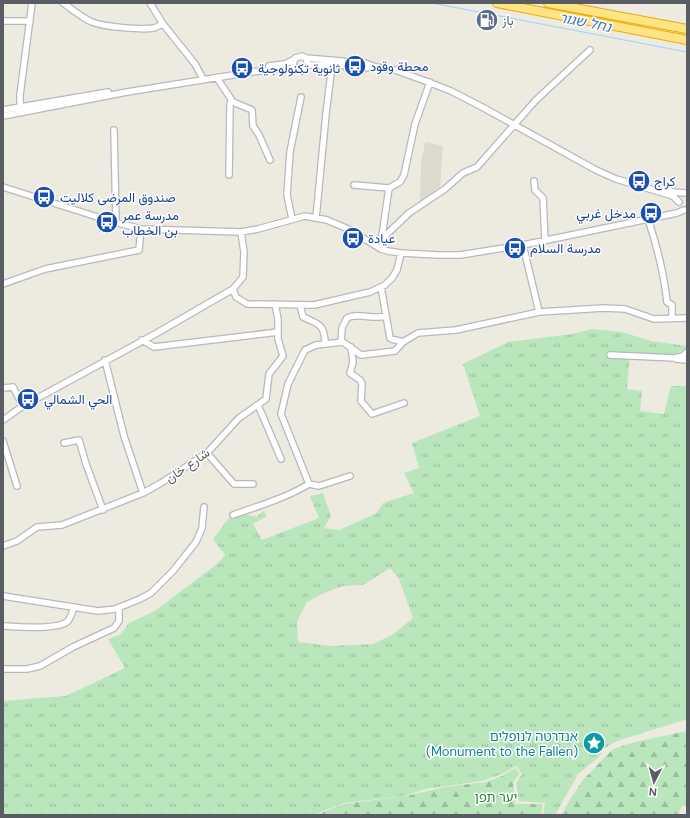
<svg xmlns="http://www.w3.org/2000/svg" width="690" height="818" viewBox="0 0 690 818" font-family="'DM Sans',Vazirmatn,'Noto Sans Hebrew',sans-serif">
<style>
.education{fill:#ddd9cf}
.grass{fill:url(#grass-tufts);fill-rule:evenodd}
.forest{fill:url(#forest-firs)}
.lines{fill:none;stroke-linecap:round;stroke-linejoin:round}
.stream{stroke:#9ed1ff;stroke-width:1}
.minor-casing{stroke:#b6b8be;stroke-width:8}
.highway-casing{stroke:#edab00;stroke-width:10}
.minor{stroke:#fff;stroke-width:5.5}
.highway{stroke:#ffe485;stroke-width:8}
.labels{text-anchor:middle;stroke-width:3;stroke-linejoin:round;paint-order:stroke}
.service-label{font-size:13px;fill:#4e5e75;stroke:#fff;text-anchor:start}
.transit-label{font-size:13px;fill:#164399;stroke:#fff;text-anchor:start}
.street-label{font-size:13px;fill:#595c62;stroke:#fff}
.culture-label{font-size:13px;fill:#0d838f;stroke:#fff;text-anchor:end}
.park-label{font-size:13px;fill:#2f8236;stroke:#fff}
.water-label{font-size:14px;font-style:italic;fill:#3976be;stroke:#fff}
</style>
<defs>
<pattern id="grass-tufts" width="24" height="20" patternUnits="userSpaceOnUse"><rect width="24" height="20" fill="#bae6bc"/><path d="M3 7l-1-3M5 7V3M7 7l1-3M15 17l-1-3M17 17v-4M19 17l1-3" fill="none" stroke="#9abe9c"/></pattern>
<pattern id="forest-firs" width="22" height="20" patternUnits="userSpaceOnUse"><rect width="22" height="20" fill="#bae6bc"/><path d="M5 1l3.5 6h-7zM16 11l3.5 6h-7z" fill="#9abe9c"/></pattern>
</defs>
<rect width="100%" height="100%" fill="#edeae0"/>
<path class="education" d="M425 142 443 146 440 187 420 201 421 165Z"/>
<path class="grass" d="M592 329 622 332 651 341 687 346V348L676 354 646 356 630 354 627 389 642 391 640 411 664 414 671 386H687V719L617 741 605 748 598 758 578 774 555 815H543L545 803 519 801 516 783 522 774 516 766 502 774 482 781 425 789 405 796 343 803 314 815H3V701L66 696 125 668 108 639 120 635 129 623 155 611 217 564 225 555 213 539 232 514H242L257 517 263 511 267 516 253 524 262 540 319 518 310 496 323 493 331 516 324 528 339 530 377 513 383 503 414 493 404 473 419 468 412 443 480 416 463 364 508 342 572 334ZM390 568 399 579 413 618 392 635 373 644 331 646 298 642 297 622 307 602 324 593 343 586 363 585Z"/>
<path class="forest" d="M687 731V805L682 806 678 815H561L571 798 583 780 613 749 635 742Z
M515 768 520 773 513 782 515 804H543L541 815H316L343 804 406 796 445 787 486 782 502 776Z"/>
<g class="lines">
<path class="stream" d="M432 3 687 52"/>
<g class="minor-casing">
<path id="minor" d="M63 3C72 9 82 18 92 22 104 27 142 30 154 28 157 27 160 25 163 24
M150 3 163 24 195 64 202 77
M3 21H30
M306 58 365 63 376 67 395 70 428 82 451 91 482 107 596 170 616 179 670 195 674 197 679 202
M308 65H337L365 68 374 67
M269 66 285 64 293 60
M217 78 233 102 252 110 253 126 259 135 270 160
M20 107V95L32 3
M3 110 108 92
M3 116 127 92 252 72 277 69H295L303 71 308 65 306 58 302 56 295 58 293 65 295 69
M114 130 116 222
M229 175 230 105 231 100
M534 181 535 190 543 198 545 240
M354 185 389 188
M3 187 107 220 141 229 241 232 258 229 305 216 327 220 348 229 381 249 388 251 401 253 439 255H460L523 245 677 213 684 210
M660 188 673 192 686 193
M316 218 326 114 332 65
M292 219 287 195 290 152 301 97
M648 219C657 246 664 274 667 302L672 305V318
M383 242 382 236 389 188 400 182 404 175 415 124 430 82
M523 245 539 312
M381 249 386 235 409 213 445 189 463 173 477 167 536 100 590 50
M3 284 45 269 139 250 141 229
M381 287 390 338C394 341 399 340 403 342
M233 289 236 297 247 304 314 305 370 292 385 285 392 278 397 270 401 253
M300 305 303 317C319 324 325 325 325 344L343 342 361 355 395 351 403 342 418 333 456 330 539 312 604 308 625 309 654 319 687 318
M142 340 154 347 278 332
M341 342 342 328 347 318C358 312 373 320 386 316
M325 344 316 345 305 350 288 384 281 414 309 484 319 486 350 476
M351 347 353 362 350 373 360 380 362 384 361 401 372 414 404 403
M610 355 675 358 683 356 687 352
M676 359 687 360
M105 360 124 436 143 493
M3 388 13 387 23 406
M258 405 281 459
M3 420 23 406 157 333 233 289 243 277 244 252 241 232
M3 441 17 486
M64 443 79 440 86 464 103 510
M207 453 234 484H253
M233 515C258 506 286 498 309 484
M3 546 17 541 37 527 62 525 143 493 161 483 207 453 239 418 266 399 269 374 283 356 278 339V319L275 304
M3 596 98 611 115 609 140 599 151 593 173 571 196 542 202 528 204 507
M3 626C17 627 56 630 67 622 71 618 72 612 74 607
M3 669H27L40 666 73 647 114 628 119 621V607"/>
</g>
<g class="highway-casing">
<path id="highway" d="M497 3 687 40
M548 3 687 29"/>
</g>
<use href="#minor" class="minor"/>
<use href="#highway" class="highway"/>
</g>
<defs>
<g id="fuel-disc" transform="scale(1.15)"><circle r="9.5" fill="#5c6f8a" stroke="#fff"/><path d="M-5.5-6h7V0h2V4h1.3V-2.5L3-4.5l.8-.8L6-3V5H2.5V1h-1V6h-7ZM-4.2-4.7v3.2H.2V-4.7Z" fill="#fff"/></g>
<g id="bus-disc" transform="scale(1.15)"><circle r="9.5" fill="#1a4fb4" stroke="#fff"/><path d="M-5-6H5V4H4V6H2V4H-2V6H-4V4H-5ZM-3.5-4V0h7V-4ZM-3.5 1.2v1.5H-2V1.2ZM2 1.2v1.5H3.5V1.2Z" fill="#fff"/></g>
<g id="sight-disc" transform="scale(1.15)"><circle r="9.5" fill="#0f9aa8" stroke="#fff"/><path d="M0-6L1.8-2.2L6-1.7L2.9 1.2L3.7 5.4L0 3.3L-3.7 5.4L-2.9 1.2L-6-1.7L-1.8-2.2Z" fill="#fff"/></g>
</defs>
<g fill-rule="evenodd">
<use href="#fuel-disc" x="487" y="20"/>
<use href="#bus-disc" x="355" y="66"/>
<use href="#bus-disc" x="242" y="68"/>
<use href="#bus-disc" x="639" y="181"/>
<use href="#bus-disc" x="44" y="197"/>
<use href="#bus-disc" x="651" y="213"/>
<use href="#bus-disc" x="107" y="222"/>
<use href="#bus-disc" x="353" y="238"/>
<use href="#bus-disc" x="515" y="248"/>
<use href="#bus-disc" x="28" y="399"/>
<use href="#sight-disc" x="594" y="743"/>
</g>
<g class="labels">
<g class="service-label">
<text x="502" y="25">باز</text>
</g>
<g class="transit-label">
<text x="370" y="71">محطة وقود</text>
<text x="258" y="73">ثانوية تكنولوجية</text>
<text x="654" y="186">كراج</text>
<text x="60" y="202">صندوق المرضى كلاليت</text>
<text x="636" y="218" text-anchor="end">مدخل غربي</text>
<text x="122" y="220">مدرسة عمر<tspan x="122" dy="15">بن الخطاب</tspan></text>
<text x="368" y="243">عيادة</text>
<text x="530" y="253">مدرسة السلام</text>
<text x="44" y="404">الحي الشمالي</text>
</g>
<g class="street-label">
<text transform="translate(187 465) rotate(-35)" y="5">شارع خان</text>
</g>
<g class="culture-label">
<text x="578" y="741">אנדרטה לנופלים<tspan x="578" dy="15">(Monument to the Fallen)</tspan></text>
</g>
<g class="park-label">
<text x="496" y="802">יער תפן</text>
</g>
<g class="water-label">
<text transform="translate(585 22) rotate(11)" y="5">נחל שגור</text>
</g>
</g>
<rect width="690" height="818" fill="none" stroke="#595c62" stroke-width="8"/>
<g transform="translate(654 782) rotate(186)" stroke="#ffffff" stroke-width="3" paint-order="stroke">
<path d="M0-3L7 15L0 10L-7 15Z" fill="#595c62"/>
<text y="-6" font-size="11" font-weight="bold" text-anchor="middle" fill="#595c62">N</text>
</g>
</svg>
